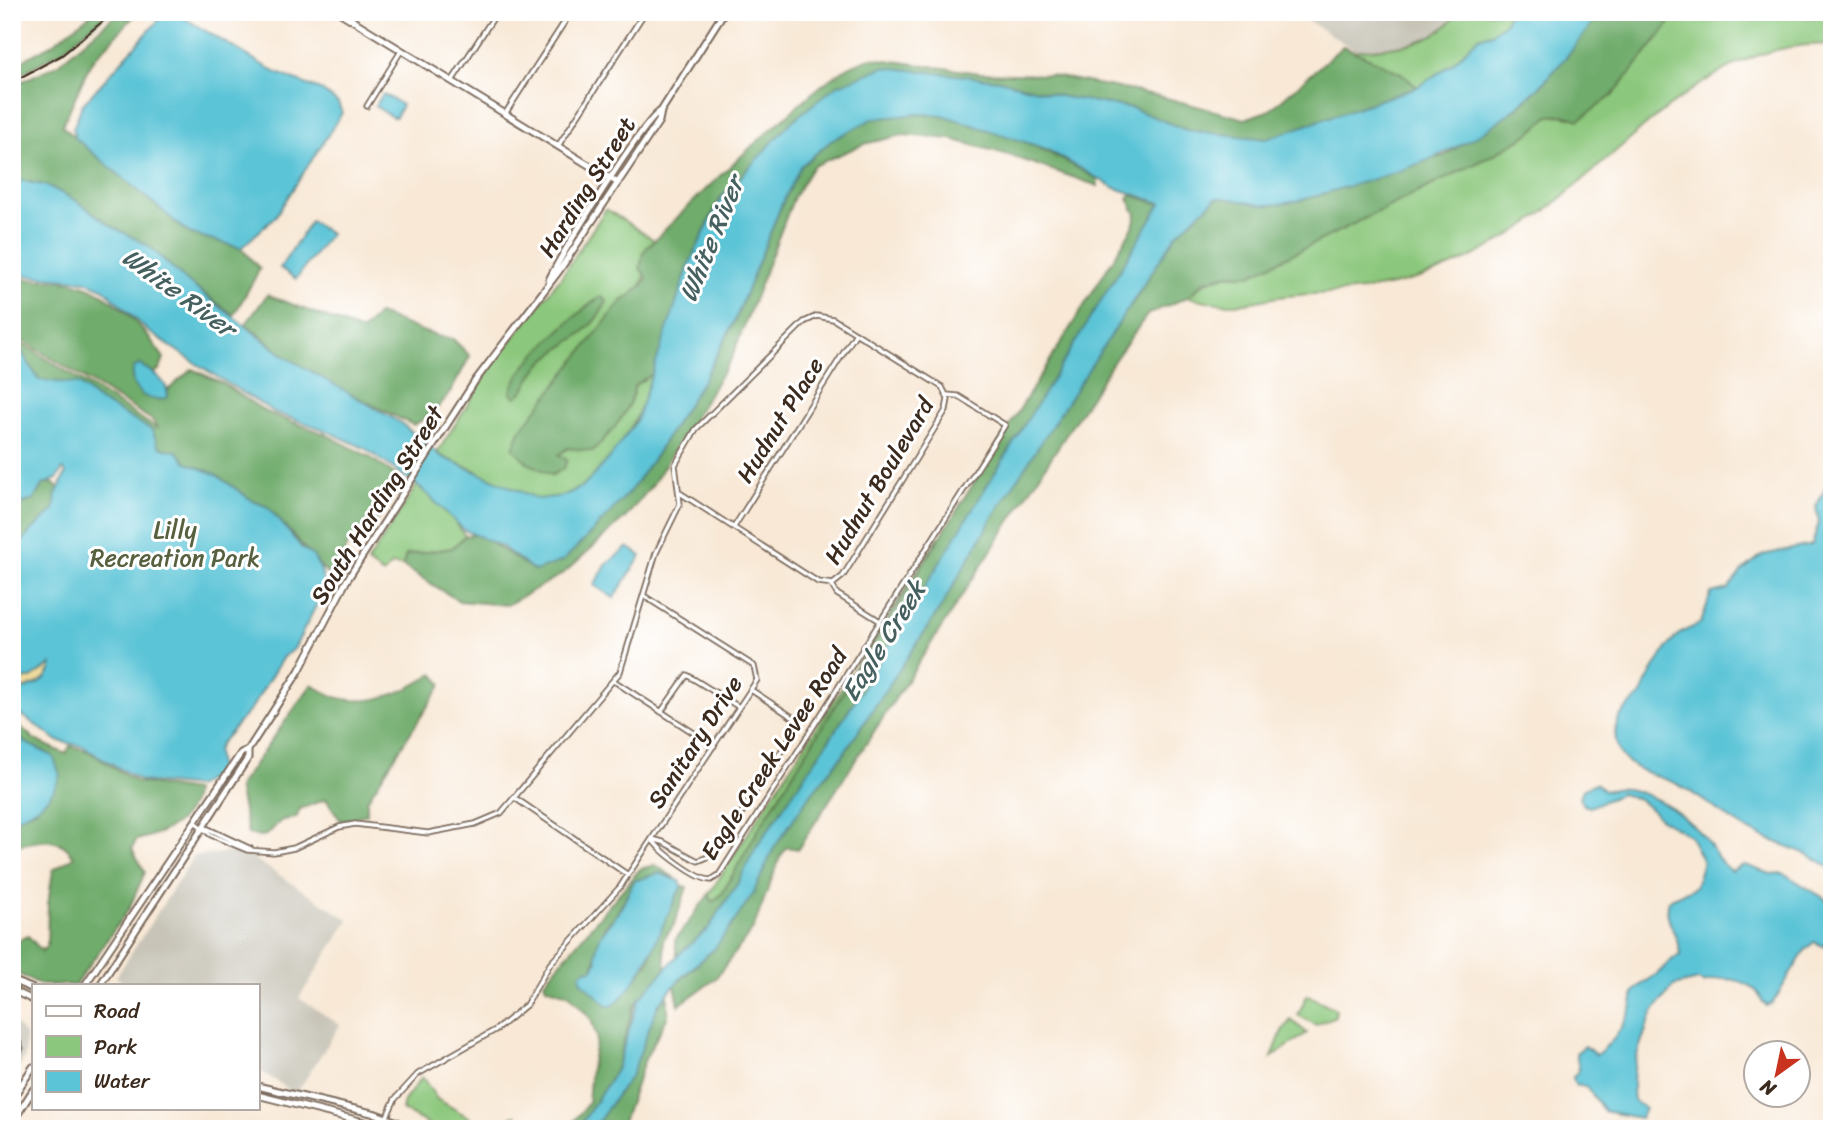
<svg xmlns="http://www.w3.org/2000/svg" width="1844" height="1141" viewBox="0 0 1844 1141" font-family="Sriracha,sans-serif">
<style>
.industrial{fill:#c8c4b8}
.green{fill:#8bc77c;stroke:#63784d;stroke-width:2}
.forest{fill:#70ac6c;stroke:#566b45;stroke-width:2}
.sand{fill:#eeda9e;stroke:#94825e;stroke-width:2}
.water{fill:#5bc4d7;stroke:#4b777a;stroke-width:2}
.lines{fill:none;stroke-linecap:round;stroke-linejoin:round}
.minor-casing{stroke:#7d6c5e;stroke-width:7}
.secondary-casing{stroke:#7d6c5e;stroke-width:9}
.primary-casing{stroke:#7d6c5e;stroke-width:9}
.minor{stroke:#fff;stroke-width:3.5}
.secondary{stroke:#fff;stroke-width:5}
.primary{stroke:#fff;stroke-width:5}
.rail{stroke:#3b2a1e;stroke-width:2}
.labels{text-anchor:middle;stroke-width:6;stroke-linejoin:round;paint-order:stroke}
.street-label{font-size:24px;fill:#3b2a1e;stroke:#fff}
.park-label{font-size:24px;fill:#57613f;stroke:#fff}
.water-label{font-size:26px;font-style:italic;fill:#46605f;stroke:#fff}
</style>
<rect width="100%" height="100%" fill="#fff"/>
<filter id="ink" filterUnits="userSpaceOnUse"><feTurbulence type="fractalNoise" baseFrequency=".0143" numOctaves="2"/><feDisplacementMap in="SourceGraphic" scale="14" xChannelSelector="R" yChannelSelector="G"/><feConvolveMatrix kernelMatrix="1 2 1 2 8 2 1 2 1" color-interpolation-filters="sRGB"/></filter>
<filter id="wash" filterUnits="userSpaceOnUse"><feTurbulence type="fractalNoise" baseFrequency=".00686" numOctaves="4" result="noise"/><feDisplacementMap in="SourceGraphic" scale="28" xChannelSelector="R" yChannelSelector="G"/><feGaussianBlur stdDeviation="1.57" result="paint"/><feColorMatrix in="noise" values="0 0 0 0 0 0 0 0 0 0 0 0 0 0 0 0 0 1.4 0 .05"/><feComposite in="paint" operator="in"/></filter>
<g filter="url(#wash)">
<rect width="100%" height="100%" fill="#f8e8d5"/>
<path class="industrial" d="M1294 12H1458L1436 34 1412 44 1355 50Z
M242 851 349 920 299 998 340 1025 296 1094 257 1069V985H128L116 977 194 856Z
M12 1020 25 1035V1057L12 1078Z"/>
<path class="green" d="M1458 12H1509L1505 23 1492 33 1479 37 1452 64 1417 87 1401 73 1351 51C1389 47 1435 48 1458 12Z
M1674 12H1795L1812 17 1832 16V45C1710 36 1621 158 1532 221 1488 252 1431 280 1377 288 1348 293 1317 293 1287 296 1269 297 1248 305 1230 304 1216 304 1201 300 1188 297 1209 277 1221 274 1250 275L1493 155 1530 133 1549 116 1563 115 1612 96 1669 24Z
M606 209 654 240 644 251C647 283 646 284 620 303L559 455 568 448 593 451C613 430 629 414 635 385L654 373C639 420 598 503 539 499 519 497 493 481 476 471 464 465 448 461 437 453L495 361 561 277Z
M417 485 452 517 465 536 452 548 406 555 403 566 392 565 383 574 368 563 369 560Z
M939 536 758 830 722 894 712 902 709 894Z
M1307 995 1336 1009 1335 1016 1316 1025 1298 1015Z
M1291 1020 1307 1033 1272 1057 1282 1031Z
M422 1077 437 1099 486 1127 516 1115 515 1129H437L402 1110 404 1101Z"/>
<path class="forest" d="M94 12H109L62 51 12 79V66L51 45Z
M119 12H138L91 62 62 126 189 233 241 248 260 269 234 315 185 280 149 246 111 226 77 201 48 186 12 179V86L57 65Z
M1600 12H1674L1669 24 1612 96 1579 120 1563 115 1549 116 1530 133 1493 155 1250 275 1228 274 1204 281 1188 297 1148 314 1115 359 798 849 787 847 780 857 753 929 715 979 679 1005 675 985 715 948 774 848 807 799 842 756 941 607 994 515 1117 322C1141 296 1155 264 1176 235 1187 220 1202 209 1216 198L1444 156 1516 109 1543 84Z
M1343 46 1401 73 1417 87 1266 139 1186 130 1132 108 1064 97 999 80 952 76 753 165 720 198 690 262 654 373 635 385C629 414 613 430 593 451L567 448 559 455 567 460 564 468 552 475 528 463 513 448 520 431 620 303 641 287 647 278 640 268 644 251C689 205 735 160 784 118 809 96 838 67 871 58L980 73 1049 75 1155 95 1245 119 1270 110Z
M919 114C982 117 1044 148 1097 179L1098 186 1009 155 951 139 903 135 864 144 813 166 794 197 732 357 653 484 626 517 564 573 507 605 459 601 403 566 406 555 452 548 465 536 478 534 535 571 631 490 655 456 705 377 735 320 781 206 801 166 832 140 871 119Z
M1131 195 1161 204 1155 216 844 718 755 849 739 881 708 929 677 956 675 940 709 894 712 902 722 894 758 830 1133 227 1136 214 1128 198Z
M12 277C29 281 44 279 62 281 106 284 140 323 164 358L160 369 154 373 140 365 144 394 160 400 168 397V390L192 369 222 383 266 412 325 434 368 456 403 480 377 520C352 528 342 556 330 577L268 507 253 501 215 474 187 463 177 451C160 449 155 446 152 430L98 400 79 384 39 380 21 351 12 345V337L158 429 152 420 12 334Z
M267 295 362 331 378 314C400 321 433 338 453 339L470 356C455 384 443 412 413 425L334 386 286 357 246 324Z
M601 296 607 301C588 341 558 342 536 370 528 380 527 390 516 397L511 394C512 368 579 312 601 296Z
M51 482 59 488 54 510 30 532 12 554V512L38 494 42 485Z
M433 674 442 684 367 800V814L341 821 326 799 300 809 296 818 282 820C267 831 272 840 248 834L238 787 312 684C350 714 396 698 433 674Z
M12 723 21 727 35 740 66 754 70 746 88 751 137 782 194 791C192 822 163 834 136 840L132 849 145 872 129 909 75 985H41L12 971V943L28 936 42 951 47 946 48 904 53 870 74 857C61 835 41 840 19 845L12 840V819L37 809 44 751C30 749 13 738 12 723Z
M655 865 675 878 659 873 634 881 615 917 605 925 593 969 619 1000 649 961 659 929 682 886 687 887 674 925 663 940 666 969 634 1006 616 1070 578 1129H568L588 1103 591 1067 597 1038 591 1019 570 995 546 987 544 982 640 869Z
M668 994V1016L645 1059 623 1122 618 1129H593L632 1074 655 1010Z"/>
<path class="sand" d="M52 664C48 685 30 686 12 692V683L21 681Z"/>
<path class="water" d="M166 12H174L275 72 323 91 338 103 342 113 275 217 241 248 189 233 75 138 73 129 82 105Z
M1509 12H1600C1527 118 1464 156 1342 188 1318 195 1289 206 1264 205 1248 204 1232 197 1216 198L1176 235 994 515 941 607 842 756 807 799 774 848 753 894 732 925 715 948 682 977 658 1005 632 1074 593 1129H578L616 1070 639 999 677 956 708 929 739 881 755 849 844 718 1161 203 1113 187 1046 149 942 115 919 114 872 119 832 140 801 166 781 206 735 320 705 377 655 456 631 490 593 531 563 561 535 571 501 546 464 530 421 488 364 448 325 430 274 412 200 366 149 332 103 288 86 281 12 274V179L48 186 77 201 111 226 149 246 185 280 286 357 401 423 442 457 538 499 563 496 584 486 611 456 636 421 690 262 721 198 791 122 836 86 884 67 999 80 1064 97 1132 108 1186 130 1266 139 1417 87 1452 64 1479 37 1492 33 1505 23Z
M383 94 402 105 396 117H392L375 106Z
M311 221 330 234 296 279 280 268Z
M12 345 21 351 39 380 79 384 98 400 152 430C160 447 154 448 177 451L187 463 215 474 253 501 268 507 302 548 313 556 321 570 324 584 320 598 294 649 283 657 251 709 220 744 217 751 219 769 214 776 196 787 141 781 82 746 58 741 23 716 12 717V692C29 687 48 685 52 664L31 678 12 683V554L30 532 54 510 56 494 66 473 63 469 57 479 42 485 33 501 25 502 12 512Z
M140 365C153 373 168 380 168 397 154 405 125 393 134 367Z
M1832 475V870C1809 850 1777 845 1750 831 1725 818 1702 797 1677 784 1660 776 1625 770 1618 749 1609 720 1624 711 1641 695 1645 682 1669 640 1681 633 1687 629 1694 627 1701 623L1711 593 1728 589 1742 571 1762 555 1812 545 1819 522 1816 507Z
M628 547 641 556 614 598 594 585 607 564Z
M12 729 24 742 53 756 60 775C53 800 37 808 15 819Z
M1596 783 1604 791C1637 779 1683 813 1704 837 1714 849 1717 861 1731 871L1744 865 1771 874 1783 873 1832 903V950L1814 942 1806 949 1772 1004 1767 1006C1760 1001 1762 998 1757 992 1745 978 1720 976 1704 983L1699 980 1673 986C1666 997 1655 1007 1650 1019 1638 1051 1630 1066 1634 1101L1645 1108 1640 1118 1604 1111 1587 1087 1575 1085 1573 1077 1579 1070 1576 1053 1585 1046 1596 1055C1613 1043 1635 1014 1633 993 1641 983 1647 981 1657 974 1666 967 1668 960 1680 955 1680 933 1662 923 1669 900L1695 887 1703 862 1690 836 1662 820 1639 799 1621 794 1590 807 1583 805 1580 798 1583 789Z
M659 873 680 881 682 886C659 927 649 973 613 1006H608L582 982 580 975 585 970 593 969 597 961C593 942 604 930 615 917 623 907 628 893 634 881Z"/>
</g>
<g filter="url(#ink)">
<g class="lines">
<g class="minor-casing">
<path id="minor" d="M452 81 497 12
M367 106 401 51
M505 114 571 12
M558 146 645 12
M734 527 856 333
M831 584 837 594 880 621
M614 681 714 746
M661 712 687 675 739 707
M515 798 628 875
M196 823 211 835 247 850 274 852 294 848 339 827 355 824 428 833 475 824 501 813 620 672 656 553 680 504 675 465 696 429 804 322 817 316 833 319 942 387 948 399 946 410 843 576 833 584 818 582 680 493
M204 827 251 849
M652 839C659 851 698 880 711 880L719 875 1005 425 958 396 947 395
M652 839 663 842 698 861 715 854 800 722 751 690
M12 1026 21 1048 12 1068
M382 1127 395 1099 418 1074 497 1029 526 1005 550 964 620 887 757 680 754 666 644 596"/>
</g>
<g class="secondary-casing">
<path id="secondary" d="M339 12 618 183"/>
</g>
<g class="primary-casing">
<path id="primary" d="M549 280C561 255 643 120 661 111L724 12
M12 980 33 989
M85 985 241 753 248 750
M100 985 248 758V750L299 671 347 580 475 381 559 271 659 121 661 111
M12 990 33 1000
M257 1086 376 1114 416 1129
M257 1095 392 1129
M12 1099 33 1067
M12 1123 33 1090"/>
</g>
<use href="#minor" class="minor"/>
<use href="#secondary" class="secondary"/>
<use href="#primary" class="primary"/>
<path class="rail" d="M12 82 62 55 114 12"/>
</g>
</g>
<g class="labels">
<g class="street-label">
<text transform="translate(587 187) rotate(-58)" y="8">Harding Street</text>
<text transform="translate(780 420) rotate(-58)" y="8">Hudnut Place</text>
<text transform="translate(879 481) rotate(-59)" y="8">Hudnut Boulevard</text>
<text transform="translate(377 505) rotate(-58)" y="8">South Harding Street</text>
<text transform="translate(695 742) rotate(-57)" y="8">Sanitary Drive</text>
<text transform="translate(774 754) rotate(-57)" y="8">Eagle Creek Levee Road</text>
</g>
<g class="park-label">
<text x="175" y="538">Lilly<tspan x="175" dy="28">Recreation Park</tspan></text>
</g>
<g class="water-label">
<text transform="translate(711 239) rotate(-68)" y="9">White River</text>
<text transform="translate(179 292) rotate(36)" y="9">White River</text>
<text transform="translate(883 641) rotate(-58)" y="9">Eagle Creek</text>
</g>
</g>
<rect width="1844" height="1141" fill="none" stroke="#fff" stroke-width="42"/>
<rect x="32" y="984" width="228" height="126" fill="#ffffff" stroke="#b1aaa5" stroke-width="2"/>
<rect x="46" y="1006" width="35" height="10" fill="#ffffff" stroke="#b1aaa5" stroke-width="2"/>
<text x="94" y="1018" font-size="21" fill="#3b2a1e">Road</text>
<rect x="46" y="1036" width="35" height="21" fill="#8bc77c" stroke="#b1aaa5" stroke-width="2"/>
<text x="94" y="1054" font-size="21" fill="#3b2a1e">Park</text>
<rect x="46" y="1071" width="35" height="21" fill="#5bc4d7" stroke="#b1aaa5" stroke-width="2"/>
<text x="94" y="1088" font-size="21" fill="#3b2a1e">Water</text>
<g transform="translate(1777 1074) rotate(213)"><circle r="33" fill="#ffffff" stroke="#b1aaa5" stroke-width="2"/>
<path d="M0-5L12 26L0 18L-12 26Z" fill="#c8321e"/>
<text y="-10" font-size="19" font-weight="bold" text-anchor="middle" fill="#3b2a1e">N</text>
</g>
</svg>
